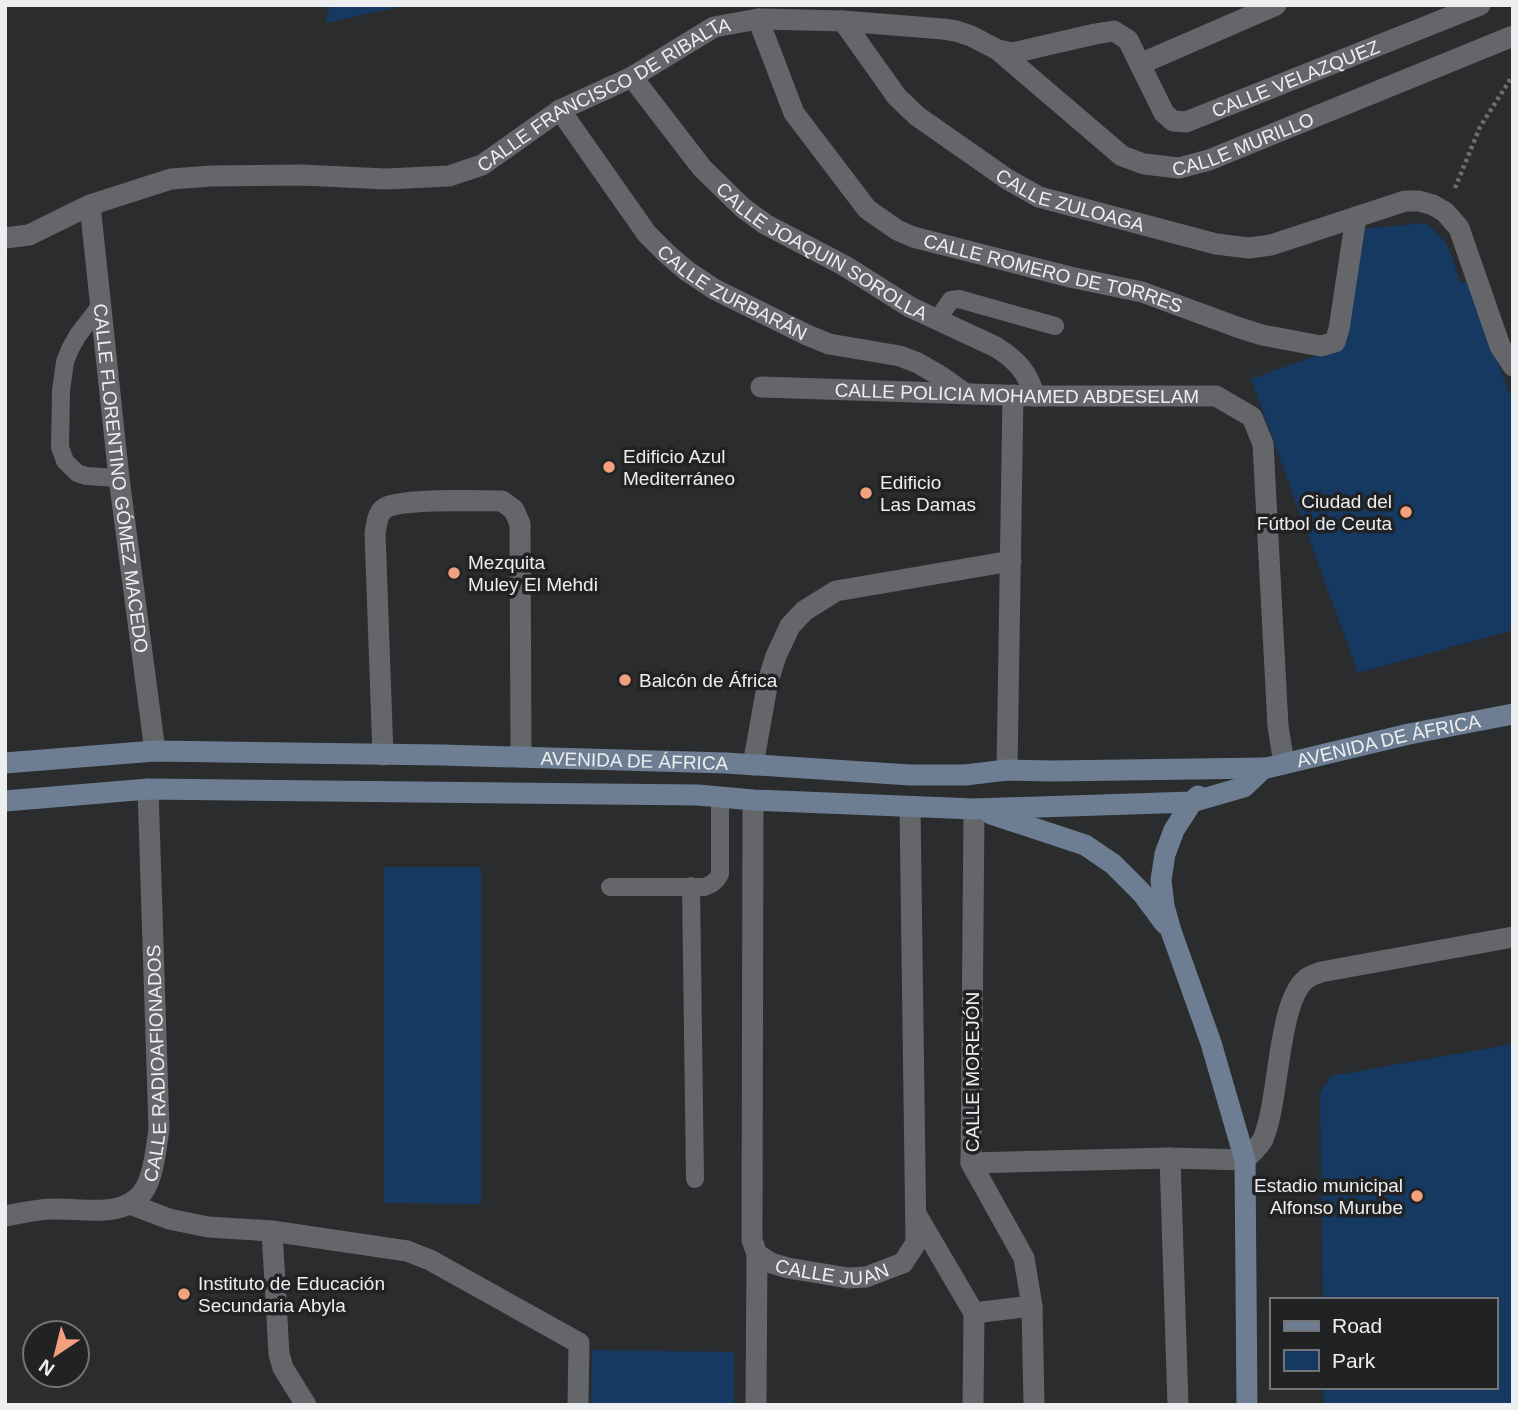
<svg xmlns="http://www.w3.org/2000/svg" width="1518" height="1410" viewBox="0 0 1518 1410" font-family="Arial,sans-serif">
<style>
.green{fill:#153961}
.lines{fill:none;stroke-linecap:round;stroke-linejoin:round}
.path{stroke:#6c6e70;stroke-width:4.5;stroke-dasharray:3.5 3.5;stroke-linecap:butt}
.lane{stroke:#646669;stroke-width:18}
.street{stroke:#646669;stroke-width:21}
.secondary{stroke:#6d7e93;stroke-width:21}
.poi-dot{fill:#f2a07e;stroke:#202224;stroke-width:2.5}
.labels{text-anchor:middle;stroke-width:7;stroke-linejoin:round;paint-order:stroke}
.street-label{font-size:19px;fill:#eceeef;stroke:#202224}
.poi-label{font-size:19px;fill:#eceeef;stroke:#202224;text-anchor:start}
</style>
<rect width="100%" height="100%" fill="#2a2c2e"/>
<path class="green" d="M330 5H408L326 23Z
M1424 223C1451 240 1451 255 1460 283L1468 281 1509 392 1513 393V630L1358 673 1251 379 1342 346 1361 229Z
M384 867H481V1204L384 1203Z
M1513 1044V1405H1324L1323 1387H1495V1300H1323L1320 1093 1331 1076Z
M592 1350 734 1352V1405H591Z"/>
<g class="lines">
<path class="path" d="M1455 188 1480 127 1513 75"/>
<path class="lane" d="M101 305 78 335 70 349 65 362 61 391 60 447 65 461 77 473 86 476 119 478
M937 320 951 300 959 299 1055 326
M691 886 695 1179
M610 887H704C712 884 716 882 720 874V797"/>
<g class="street">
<path id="s1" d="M758 19 794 113 867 209 897 230 913 237 1070 277 1142 292 1237 327 1262 335 1321 346 1335 342 1339 329 1356 217"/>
<path id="s2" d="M843 21 897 97 917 116 1007 179 1039 197 1216 244 1249 248 1271 245 1405 201H1419L1433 205 1445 212 1459 228 1500 346 1513 366"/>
<path id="s3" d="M998 50 1122 156 1144 164 1179 168 1209 160 1513 36"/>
<path d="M1140 64 1276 5"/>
<path id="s4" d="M632 77 702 168 742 207 765 224 845 266 910 307 996 347C1018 361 1027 372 1035 396"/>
<path id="s5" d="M560 110 647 234 666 253 687 271 714 289 807 335 829 344 900 356 918 363 942 377 963 392"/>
<path id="s6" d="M90 205 119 478 155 751"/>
<path id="s7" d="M5 238 29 235 90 205 171 179 211 176 302 175 386 179 449 176 482 165 560 110 632 77 714 27 758 19 843 21 943 29 956 31 971 36 998 50 1013 53 1095 34 1114 31 1128 40 1164 113 1173 121 1186 122 1480 5"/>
<path id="s8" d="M761 387 1035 396H1216L1252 417 1263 444 1278 726 1284 764"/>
<path d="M383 755 375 533C377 524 377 513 385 508 401 498 480 501 502 501L514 510 520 524 521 757"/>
<path d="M753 765 768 681 776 656 790 626 804 611 836 591 1011 561"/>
<path d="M1007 770 1013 395"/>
<path id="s9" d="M753 800 752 1240 757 1254 771 1263 788 1268 848 1278 866 1277 903 1263 916 1243 910 807"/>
<path d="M974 809 971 1163 1024 1258 1032 1306 1034 1405"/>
<path d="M1170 1158 1178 1405"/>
<path d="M971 1163 1170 1158 1245 1160C1251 1153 1259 1147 1263 1139 1280 1100 1277 1003 1306 979 1310 976 1316 974 1321 972L1513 937"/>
<path d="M130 1204 169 1219 208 1227 272 1231 407 1251 430 1260 579 1343 578 1405"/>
<path d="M916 1214 974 1313 973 1405"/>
<path id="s10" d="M5 1216C21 1213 38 1209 54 1209 82 1208 123 1219 143 1192 154 1176 156 1148 159 1129L148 789"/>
<path d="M272 1231 279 1354 283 1368 306 1405"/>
<path d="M974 1313 1032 1306"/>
<path d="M756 1405 757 1254"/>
</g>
<g class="secondary">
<path id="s11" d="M5 763 155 751 442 755 726 763 910 775H965L1007 770 1053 771 1264 768"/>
<path id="s12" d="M1250 772 1409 734 1513 714"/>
<path d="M1198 796 1192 802 1174 830 1165 854 1161 880 1164 906 1171 931 1211 1043 1245 1160 1247 1405"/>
<path d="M5 801 148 789 698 795 753 800 974 809 1192 802 1244 787 1264 768"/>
<path d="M991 814 1085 845 1113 864 1142 893 1165 924"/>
</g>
</g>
<g class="poi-dot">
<circle cx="609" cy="467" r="7"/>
<circle cx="866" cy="493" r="7"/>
<circle cx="1406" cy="512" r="7"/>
<circle cx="454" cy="573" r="7"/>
<circle cx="625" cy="680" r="7"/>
<circle cx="1417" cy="1196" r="7"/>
<circle cx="184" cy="1294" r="7"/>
</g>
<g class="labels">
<g class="street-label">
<text dy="7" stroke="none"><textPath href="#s7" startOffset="1410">CALLE VELAZQUEZ</textPath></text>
<text dy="7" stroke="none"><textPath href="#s7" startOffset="632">CALLE FRANCISCO DE RIBALTA</textPath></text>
<text dy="7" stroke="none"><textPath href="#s3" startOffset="290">CALLE MURILLO</textPath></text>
<text dy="7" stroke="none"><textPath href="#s2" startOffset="298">CALLE ZULOAGA</textPath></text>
<text dy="7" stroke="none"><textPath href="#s4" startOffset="262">CALLE JOAQUIN SOROLLA</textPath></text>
<text dy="7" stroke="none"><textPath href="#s1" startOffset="420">CALLE ROMERO DE TORRES</textPath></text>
<text dy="7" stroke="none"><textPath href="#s5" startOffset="256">CALLE ZURBARÁN</textPath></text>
<text dy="7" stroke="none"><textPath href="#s8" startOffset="256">CALLE POLICIA MOHAMED ABDESELAM</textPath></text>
<text dy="7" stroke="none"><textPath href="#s6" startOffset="275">CALLE FLORENTINO GÓMEZ MACEDO</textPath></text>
<text dy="7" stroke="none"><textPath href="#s12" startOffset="142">AVENIDA DE ÁFRICA</textPath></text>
<text dy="7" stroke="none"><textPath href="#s11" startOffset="630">AVENIDA DE ÁFRICA</textPath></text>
<text dy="7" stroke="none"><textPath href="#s10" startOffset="275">CALLE RADIOAFIONADOS</textPath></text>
<text transform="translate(972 1072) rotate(-90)" y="7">CALLE MOREJÓN</text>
<text dy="7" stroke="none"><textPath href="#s9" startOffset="534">CALLE JUAN</textPath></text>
</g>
<g class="poi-label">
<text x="623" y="463">Edificio Azul<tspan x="623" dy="22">Mediterráneo</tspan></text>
<text x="880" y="489">Edificio<tspan x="880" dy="22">Las Damas</tspan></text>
<text x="1392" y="508" text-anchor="end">Ciudad del<tspan x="1392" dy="22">Fútbol de Ceuta</tspan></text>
<text x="468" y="569">Mezquita<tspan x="468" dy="22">Muley El Mehdi</tspan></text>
<text x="639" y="687">Balcón de África</text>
<text x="1403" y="1192" text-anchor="end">Estadio municipal<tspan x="1403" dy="22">Alfonso Murube</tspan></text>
<text x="198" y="1290">Instituto de Educación<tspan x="198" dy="22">Secundaria Abyla</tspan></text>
</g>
</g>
<rect width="1518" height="1410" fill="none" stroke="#eceeef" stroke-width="14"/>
<rect x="1270" y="1298" width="228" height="91" fill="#202224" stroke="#727475" stroke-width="2"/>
<rect x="1284" y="1321" width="35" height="10" fill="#6d7e93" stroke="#727475" stroke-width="2"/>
<text x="1332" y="1333" font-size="21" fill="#eceeef">Road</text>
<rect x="1284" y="1350" width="35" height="21" fill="#153961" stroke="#727475" stroke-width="2"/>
<text x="1332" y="1368" font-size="21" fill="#eceeef">Park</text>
<g transform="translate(56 1354) rotate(215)"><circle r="33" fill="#202224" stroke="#727475" stroke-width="2"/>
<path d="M0-5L12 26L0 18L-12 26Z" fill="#f2a07e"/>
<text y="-10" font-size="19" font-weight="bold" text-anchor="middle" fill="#eceeef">N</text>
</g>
</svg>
